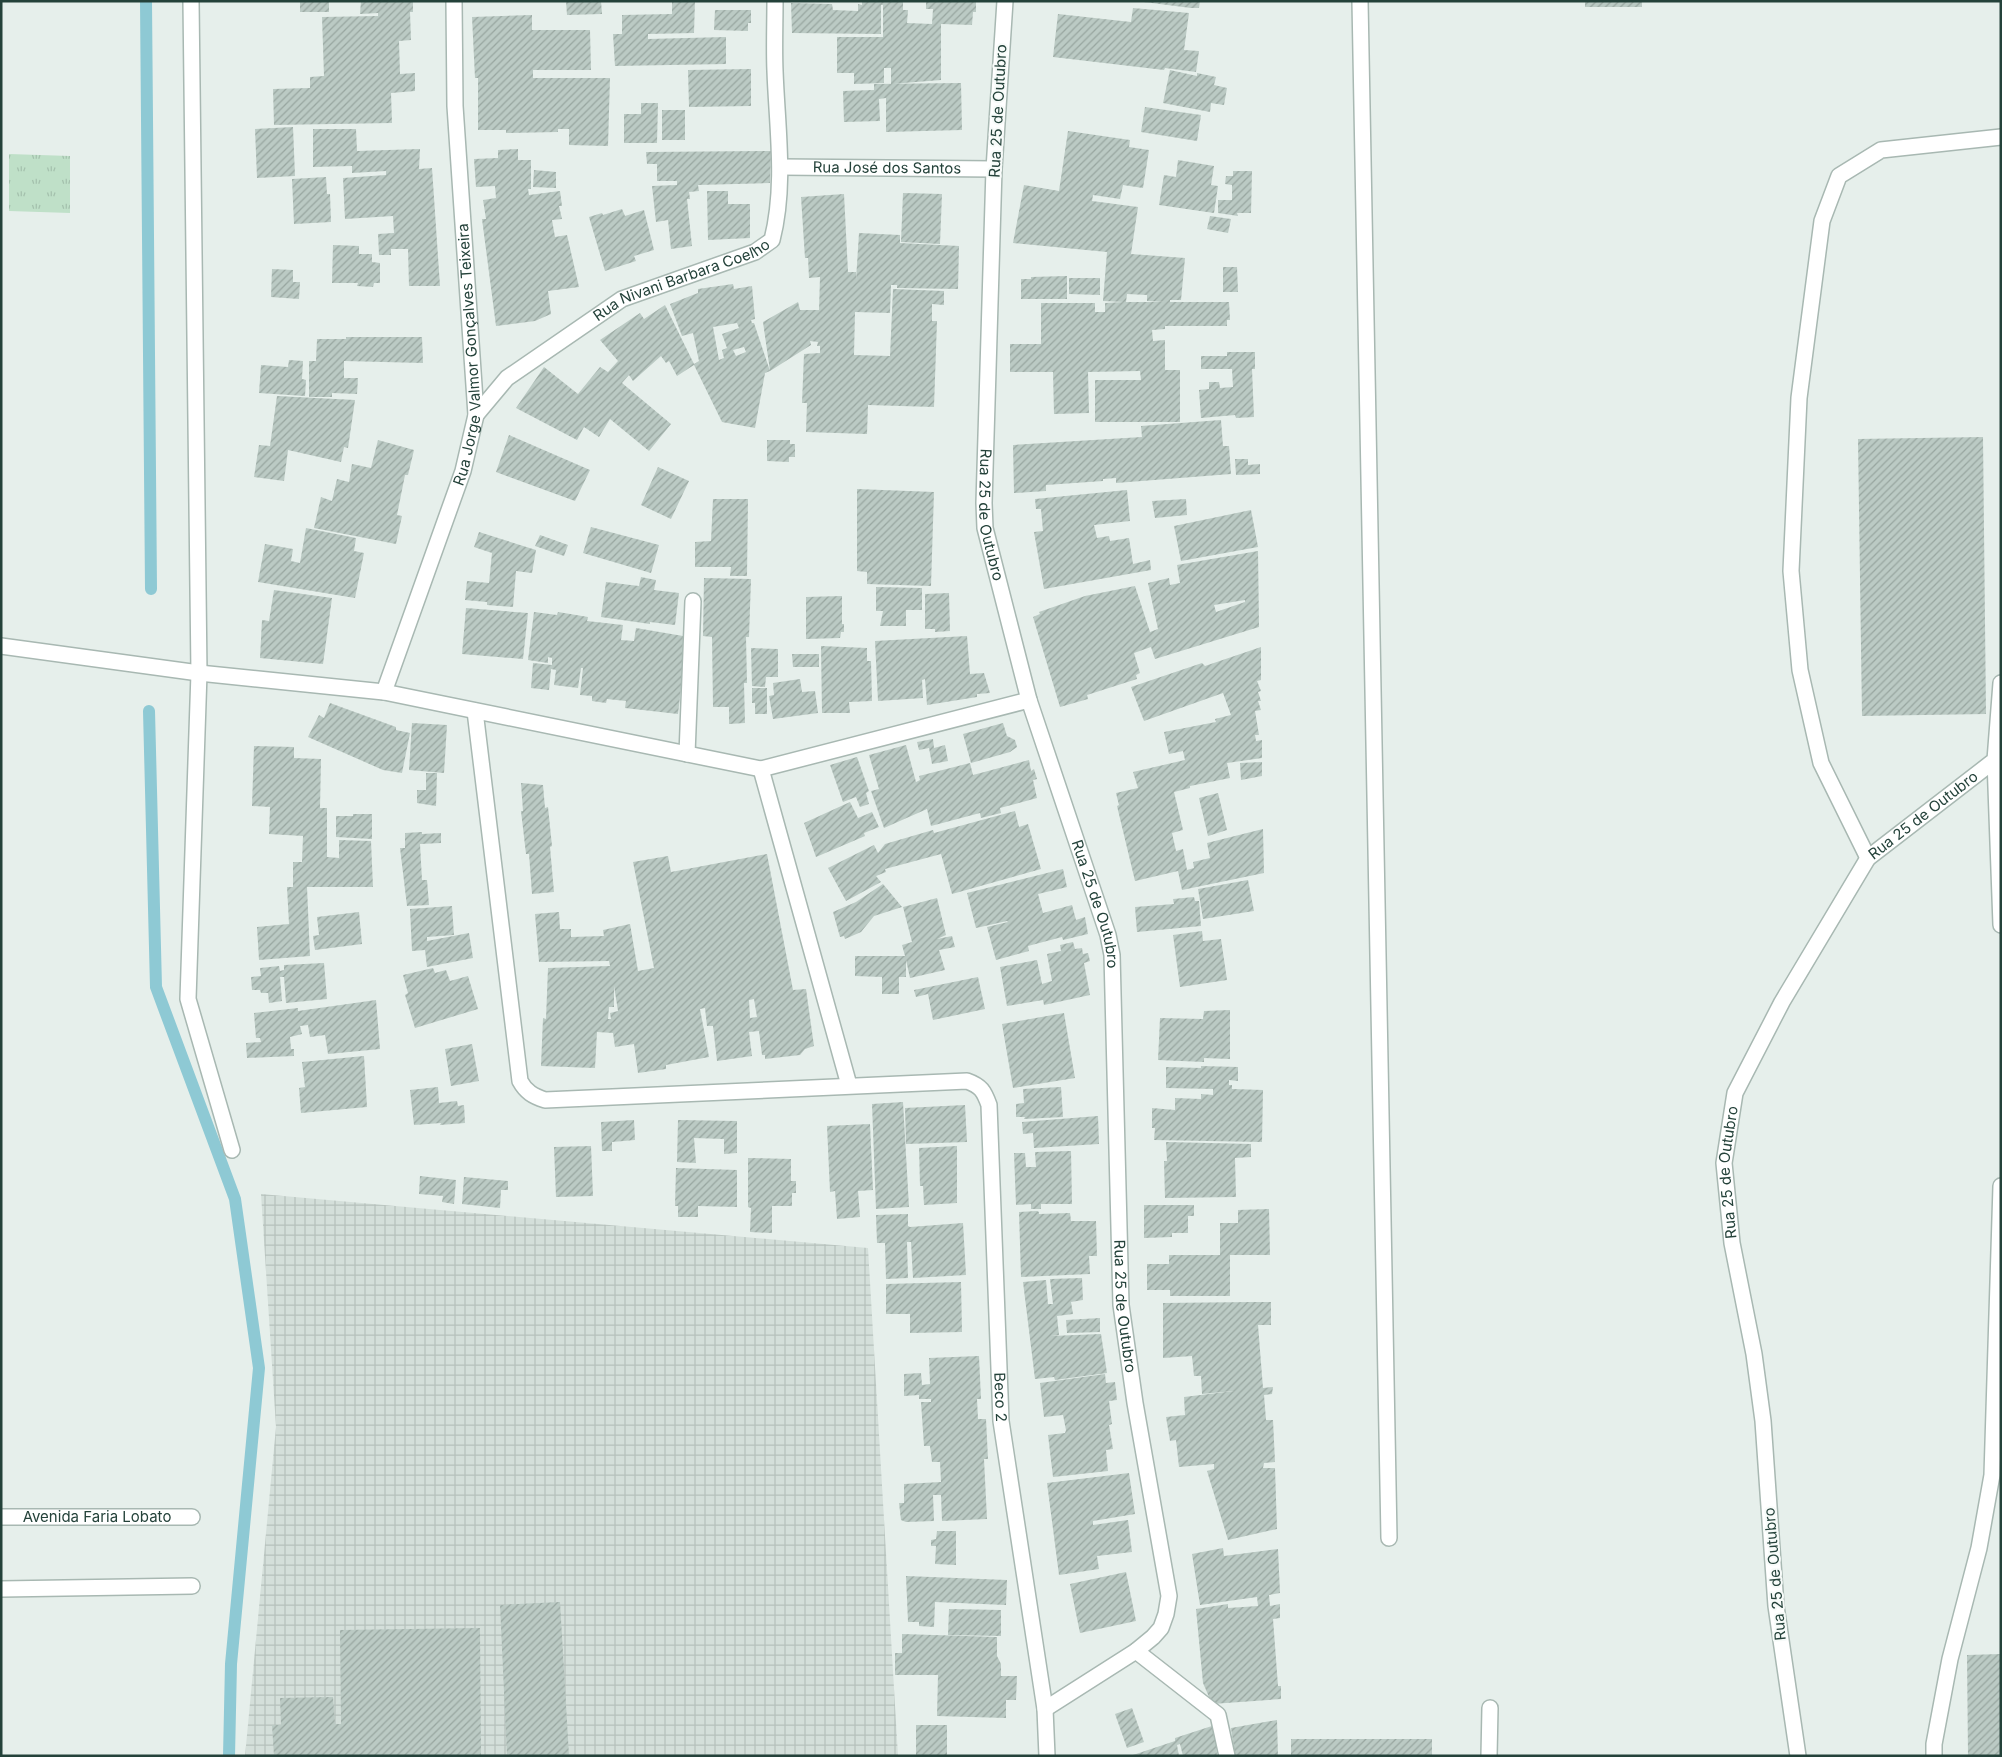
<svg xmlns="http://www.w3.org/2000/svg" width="2002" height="1757" viewBox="0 0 2002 1757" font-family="Inter,sans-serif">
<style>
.industrial{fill:url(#industrial-grid)}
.grass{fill:url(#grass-tufts)}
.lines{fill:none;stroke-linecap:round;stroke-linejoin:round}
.stream{stroke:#8ec9d4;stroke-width:12}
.building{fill:url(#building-hatch);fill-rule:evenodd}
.service-casing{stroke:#a8b8b2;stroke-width:18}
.minor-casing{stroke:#a8b8b2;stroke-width:18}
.service{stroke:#fff;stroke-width:15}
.minor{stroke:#fff;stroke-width:15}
.labels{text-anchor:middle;stroke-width:4;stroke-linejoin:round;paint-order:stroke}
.street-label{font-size:15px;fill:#24423a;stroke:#f7fbf9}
</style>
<defs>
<pattern id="industrial-grid" width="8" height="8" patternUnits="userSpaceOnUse" patternTransform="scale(1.25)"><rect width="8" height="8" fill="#d4dfda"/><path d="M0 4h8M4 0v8" fill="none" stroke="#b6c1bc"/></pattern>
<pattern id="grass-tufts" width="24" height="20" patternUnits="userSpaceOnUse" patternTransform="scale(1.25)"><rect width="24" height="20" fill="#bfe0c8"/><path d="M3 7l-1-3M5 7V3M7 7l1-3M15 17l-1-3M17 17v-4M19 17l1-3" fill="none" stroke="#a4c1ad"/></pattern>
<pattern id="building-hatch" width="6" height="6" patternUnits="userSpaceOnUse" patternTransform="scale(1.25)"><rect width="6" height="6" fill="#bbcac4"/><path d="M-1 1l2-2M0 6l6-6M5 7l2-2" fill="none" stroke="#98a6a0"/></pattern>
</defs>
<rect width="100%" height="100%" fill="#e6efeb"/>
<path class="industrial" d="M261 1194 868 1248 898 1756H245L276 1427Z"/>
<path class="grass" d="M9 154 70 156V213L9 211Z"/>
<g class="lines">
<path class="stream" d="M146 1 151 589
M149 711 156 987 235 1199 259 1368 231 1664 229 1756"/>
</g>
<path class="building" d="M300 1H329V12H300Z
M361 1H413V12H410L411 40 399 41 400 74 415 73V91L391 93 392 123 274 125 273 89 310 88V77L324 76 322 17 378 16V13L360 14Z
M566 1H601L602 14 567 15Z
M672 1H695L694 33 648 34V39L726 37V64L615 66 613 34H622V15L672 14Z
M862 1H903V10H908L907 23 932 24 933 9H926V1H976V12H973L972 25 941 24V80L891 84V68H884V83L854 84V73H837V37H883V5H881V34L792 33 791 3 832 4 833 10 858 11V4L862 5Z
M1136 1H1200L1199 8H1191Z
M1585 1H1642V7H1585Z
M1133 8 1189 13 1184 50 1199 51 1196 72 1165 68 1164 70 1053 57 1058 14 1131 22Z
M715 10H751V23H748V31L714 30Z
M532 15V30H590L591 70H533V78H610L608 146 569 145V129H558V132L506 133V130H478V78H475L472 17Z
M751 69V106L689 107 688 70Z
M1170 70 1197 76V73L1216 77 1214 85 1227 88 1224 105 1211 103 1210 112 1163 103Z
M961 83 962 130 886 132V98L879 99 880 121 844 122 843 91 874 90V84Z
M641 103H658L657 143H624V114H641Z
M1145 107 1201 115 1197 141 1141 132Z
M662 110H685V140H662Z
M293 127 295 176 257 178 255 129Z
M313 129H356L357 151 420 149 419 169 432 168 440 286H409L408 249H391V255H379L378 234 394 233 393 216 345 219 343 178 386 175V171L352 173V166L313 167Z
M1068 131 1130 140 1129 147 1149 150 1143 188 1123 185 1120 199 1093 195 1092 201 1138 207 1131 254 1185 258 1181 300H1170V302H1229L1230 320H1227V326H1165V329L1152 330 1153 341 1165 340V370H1180V422H1095V380H1141L1140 371 1088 372 1089 413 1054 414 1053 372H1010V344H1041V303H1095V312H1105V303L1124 302 1103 301 1107 252 1013 243 1024 185 1059 191ZM1127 294 1147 295V301L1164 302H1126Z
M518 149V160H531V189H528L529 195 560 191 562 206H559L562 219 552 220 555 237 567 235 579 287 548 291 551 314 535 321 496 326 482 219H486L483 200 496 198 495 186 476 187 474 159 498 158V150Z
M771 151 770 183 698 185 699 191 689 192 690 199H687L692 246 671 249 668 220 656 222 652 186 677 185V181H657V164H647L646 152Z
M1178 160 1214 166 1211 185 1218 186 1214 213 1159 205 1164 175 1176 177Z
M534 170 556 172V188L533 187Z
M1233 171H1252L1251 213H1237L1238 216 1218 213V200H1232V185L1225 184 1226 176H1233Z
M326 177 327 194H330L331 222 294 224 292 179Z
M707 191H728V204H750V238L708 240Z
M903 193 942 194 940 244 901 242Z
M844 194 848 272H856V280L859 233 900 235V243L959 246 958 289 897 288V285H891L890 313 855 312 854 355 890 356 893 289 944 291V305L932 304V321H937L934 407 868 405 867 434 806 432 807 403H802L804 354 820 353V346H817L818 342 810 341 811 345 770 371 763 322 798 302 800 310H819L820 277 809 278 808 258H805L801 197Z
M622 209 625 216 644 210 654 250 634 256 636 261 605 271 589 217 602 213 603 215Z
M1210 216 1231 219 1228 233 1207 229Z
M333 245 359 246V254H372V262L380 263V283H374L373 287 357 286 358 283H332Z
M1223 267H1237L1238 292H1223Z
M272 269 293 270V282H300L299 299 271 297Z
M1067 276V299H1021V279H1031V277Z
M1069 278H1100V295L1069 294Z
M733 284 734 289 752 286 755 319 751 320 752 323H754L770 371 765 373 755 428 722 422 694 365 677 376 669 361 666 363 661 356 633 381 629 375 622 383 671 424 649 451 610 419 599 437 584 427 577 440 516 408 544 367 578 394 600 367 608 372 618 361 600 340 640 313 644 319 665 305 694 364 699 361 693 333 682 336 670 304 698 293V289ZM737 323 739 328 722 334 727 348 722 350 724 358 719 360 713 327ZM744 347 746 352 736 356 733 350Z
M346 337H422L423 363 344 361V378H358L357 394 332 393V397H309V361H316L317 339H346Z
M1227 352H1255V369H1252L1254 417 1236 418 1235 415 1201 418 1199 390 1209 389V382H1219L1220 388 1233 387 1232 369H1201V356H1227Z
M289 360 303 361 302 379 306 380 305 396 259 393 261 365 288 367Z
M277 396 355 400 348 448 344 447 341 462 288 450 284 481 254 477 259 445 270 446Z
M1221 420 1223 446H1229L1231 474 1116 483V478L1103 479V481L1046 485V491L1014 493 1013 445 1142 437 1141 426Z
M509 435 590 470 575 501 496 472Z
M1983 437 1986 714 1862 716 1858 439Z
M378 440 414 450 408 475H405L397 515 402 516 396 544 314 528 321 497 332 501 337 479 349 482 352 464 371 468Z
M767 440H790V444H795V457H789V462L767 461Z
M1235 459H1248V465L1260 464V474L1236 475Z
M658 467 689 481 671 519 641 505Z
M857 489 934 492 931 586 867 584V572L857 571Z
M1127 490 1130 521 1094 525 1097 538 1109 536 1110 541 1129 538 1133 564 1150 560 1151 570 1044 589 1034 532 1043 531 1041 509H1036L1035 499Z
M713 499H748L747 576H730L731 567H695V542L711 541Z
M1186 499 1187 515 1155 518 1152 501Z
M1251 510 1258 547 1181 561 1174 526Z
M591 527 659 545 651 573 583 553Z
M306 528 356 538 354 551 364 553 355 598 258 582 265 544 293 549 291 561 300 563Z
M479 532 536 550 532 573 516 571 513 607 487 605V602L465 600 467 581 489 583 492 553 474 547Z
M540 535 568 545 564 556 535 546Z
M1258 551 1259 627 1155 659 1151 647 1134 653 1140 673 1136 675 1137 679 1087 695 1088 699 1060 707 1033 617 1040 614 1039 612 1085 596 1135 586 1150 632 1158 629 1148 583 1169 578 1170 585 1180 583 1177 565ZM1245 600V602L1216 612 1214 605Z
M641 577 656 580 654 590 679 593 675 625 650 622V624L601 617 606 582 639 586Z
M704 578 751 579 749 637H746L747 683H744L745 723 729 724V707H713L712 637 703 636Z
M876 587 922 588V610H906V626H880L883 611H876Z
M274 590 332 598 323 664 260 658 262 620 269 621Z
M949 593 950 631 935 632V629H925V594Z
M842 596V624H844V632H841L840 638 806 639V597Z
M466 608 528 613 523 659 462 654Z
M534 612 557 615 558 612 588 617 587 621 623 625 621 640 634 641 636 628 683 636 682 680 678 714 625 708 626 701 607 699 606 703 592 701V696L580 695 583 668H581L578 688 554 685 556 670 551 669 549 690 531 688 533 663 552 665V658L548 657V663L528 660Z
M967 636 970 674 984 673 990 693 977 694V697L927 705 925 679 922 680 923 698 878 701 875 641Z
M821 646 867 648V661H871L872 701 849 702 850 713H822Z
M1261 647V680L1257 681 1261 691 1258 692 1261 701H1258L1261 710 1255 711 1259 735H1255L1256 741 1262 740V758L1227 763 1230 778 1190 786V788L1174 792 1183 830 1172 833 1176 851 1183 849 1187 870 1194 868 1193 862 1210 858 1207 843 1263 829 1264 873 1182 890 1178 871 1135 881 1117 806 1119 805 1116 793 1138 788 1133 772 1185 760 1183 751 1169 754 1164 732 1216 722 1215 719 1231 715 1223 693 1144 721 1131 687 1202 663 1205 666Z
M751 648 778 649V677H766L765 687 752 686Z
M792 654H819V667H793Z
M800 679 802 692 815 691 818 713 773 719 769 696 774 695 773 683Z
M752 688H767V714H755V703H752Z
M330 703 396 727V730L410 733 402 773 383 770 308 737 319 715 324 718Z
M412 723 447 725 444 773 409 770Z
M1003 723 1007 736 1015 740 1017 747 1010 752 971 763 963 734Z
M933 739 934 748 945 745 948 761 932 764 929 748 919 750 917 742Z
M906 745 916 782 920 780 919 776 970 763 973 775 1029 760 1031 771 1034 769 1037 779 1033 780 1037 798 1000 808 1001 813 981 818 980 813 931 826 927 809 884 828 871 791 879 789 869 755Z
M254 746 294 747V758L321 759 320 808H327V857L339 858V840L371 841 373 887H307L310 956 259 960 257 927 289 924 287 887H293V862H302L303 836 269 834 270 807 252 806Z
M857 757 869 791 866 793 869 804 860 807 856 797 843 802 830 765Z
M1262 762V776L1241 780 1240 763Z
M426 773H437L436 806 417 803V790H426Z
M521 783 543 785 545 808 548 807 552 846 550 847 554 892 532 894 529 854H526L521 811H523Z
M1218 793 1227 830 1208 836 1199 798Z
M850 802 858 818 872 812 879 827 864 833 865 836 816 857 804 823Z
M1015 811 1019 827 1028 824 1041 869 952 894 941 854 885 869 886 872 876 876 881 882 846 901 828 868 874 845 878 853 885 844 933 830 934 833Z
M353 814H372V839L336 837V816H353Z
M422 832V834L441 833V843L420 844 422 880H427L429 905 407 906 400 848H405V833Z
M767 854 793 990 806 989 814 1046 805 1049 800 1055 765 1059V1055H762L759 1031 749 1032 752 1056 717 1061 713 1026H707L705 1008 700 1009 709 1057 666 1065V1069L638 1073 634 1044 615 1047 613 1033 597 1032 595 1068 541 1066 543 1018 546 1019 548 968 610 966 609 961 539 962 535 914 559 912 560 929H571V937L604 936 603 930 630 924 638 971 654 968 633 862 668 856 671 872ZM614 986 618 1011 610 1013 611 1019H608L609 1007H614ZM754 999 757 1017 750 1018 749 1000Z
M1063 869 1067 887 1038 894 1043 913 1072 905 1076 920 1085 917 1088 934 1063 940 1062 937 1028 946 1029 951 996 960 987 927 1008 922 1007 921 976 928 967 893Z
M1248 880 1254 911 1203 919 1198 889Z
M883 884 902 907 874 916 861 932 845 939 844 936 840 937 833 912 856 902Z
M1194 897 1195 901H1199L1201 926 1137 932 1135 907 1174 904 1173 899Z
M937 898 946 935 937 939 952 936 955 947 939 950 945 970 910 978 906 960V977H899V994H882V977L855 976V956H905L902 945 912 942 903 907Z
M452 906 454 935 427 937V941L469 933 473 958 427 967 425 950 412 951 410 909Z
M359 912 362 944 315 950 313 936 319 935 317 917Z
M1202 931 1203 941 1221 939 1227 980 1180 987 1173 935Z
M1073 942 1075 949 1082 948 1083 954 1088 953 1090 961 1084 963 1090 995 1044 1005 1043 1000 1007 1006 1000 967 1037 960 1042 984 1052 981 1047 954 1061 951 1060 945Z
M324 963 327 999 286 1003 284 977H280L282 1001 269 1003 268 993H261L260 990H252L251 977 261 976 260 968 279 966 280 971 284 970V965Z
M433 968 435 973 446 970 450 981 468 976 478 1009 415 1028 405 995 408 993 403 975Z
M978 977 985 1009 933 1020 928 994 916 997 914 990Z
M376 1000 380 1049 328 1054 325 1035 310 1037 308 1025 300 1026 302 1034 290 1037 291 1049H294V1056L247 1058 246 1043 261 1042 260 1038H256L254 1013 298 1008V1011Z
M1230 1010V1059L1204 1058V1062L1158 1060 1160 1018 1203 1019 1204 1011Z
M1064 1013 1075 1078 1013 1088 1002 1024Z
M472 1044 479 1081 451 1086 445 1049Z
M364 1056 367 1107 301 1113 299 1088 305 1087 302 1062Z
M1201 1066 1238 1067V1081L1229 1080V1085H1232V1089L1263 1090 1262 1142 1154 1140 1155 1128H1152V1108L1175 1110V1098L1201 1099V1094L1213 1095V1089L1166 1088V1067L1201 1068Z
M438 1087 439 1103 457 1101 458 1106 464 1105 465 1123 440 1125 441 1123 414 1125 410 1090Z
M1061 1087 1063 1117 1024 1119 1025 1117H1016V1104L1024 1103 1023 1089Z
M903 1102 909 1207 876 1209 872 1104Z
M965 1105 967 1142 906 1144 905 1108Z
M1098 1116 1099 1144 1034 1148 1033 1133 1023 1134 1022 1122Z
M634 1120 635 1140 612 1142V1151H602L601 1122Z
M678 1120 737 1121V1153L724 1154V1139L694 1138 696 1163 677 1162Z
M870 1124 873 1190 858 1191 860 1217 837 1219 835 1191 830 1192 827 1126Z
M1166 1142 1251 1144V1157L1235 1158 1236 1197 1165 1198 1164 1161H1167Z
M591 1146 593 1196 556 1197 554 1147Z
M957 1146V1203L924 1205 923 1186H920L919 1148Z
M1071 1151 1072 1204H1041V1209H1031V1204L1016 1205 1014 1153H1025L1026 1167H1036L1035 1152Z
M748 1158 791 1159V1181H796V1193H792V1206H772V1233L750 1232 751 1208 748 1207Z
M676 1168 737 1170V1207L698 1206V1217H678V1206H675Z
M420 1176 456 1180 454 1204 442 1202 443 1196 419 1194Z
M464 1177 508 1181V1190H501L500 1208 462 1204Z
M1144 1205H1194V1216H1188V1233H1172V1237L1144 1238Z
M1269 1209 1270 1255H1230V1296H1170V1290H1147V1264H1169V1255H1220V1223H1238V1210Z
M1037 1211 1039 1212V1214L1070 1213 1071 1221H1096L1097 1256H1089L1090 1274 1021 1277 1019 1212Z
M908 1214V1226L910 1227 963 1223 966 1275 913 1278 911 1242H907L908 1278 886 1279 885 1243H877L876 1215Z
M1082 1278 1083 1300 1071 1302 1073 1314 1057 1316 1059 1335 1051 1336 1101 1334 1107 1373 1055 1380 1054 1377 1035 1379 1023 1282 1046 1280 1048 1304H1053L1050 1279Z
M961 1282 962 1332 910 1333V1314H886V1284Z
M1252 1302H1271V1325H1258L1263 1388 1273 1387 1272 1394 1264 1395 1266 1420H1273L1275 1462 1264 1463 1263 1468H1275L1277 1529 1228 1540 1207 1471 1214 1469V1464L1179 1467 1176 1440 1170 1441 1166 1417 1185 1415 1184 1397 1234 1391 1202 1394 1201 1376H1194L1192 1356 1163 1358V1303Z
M1100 1318V1332L1067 1333 1066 1320Z
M979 1356 981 1399H977L978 1419H986L988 1459H984L987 1519 942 1521 941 1495H933L934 1521 906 1522 901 1520 899 1503H904V1484L941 1482 940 1462H932L930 1446H924L921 1402H931V1399H919V1395L904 1396V1374L921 1373 922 1385 930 1384 929 1358Z
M1105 1374 1106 1383 1115 1382 1117 1400 1109 1401 1112 1424 1109 1425 1113 1449 1106 1450 1108 1471 1053 1477 1048 1435 1065 1433 1066 1430 1063 1415 1044 1417 1040 1383Z
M1129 1473 1135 1514 1093 1521V1525L1128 1520 1132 1552 1097 1556 1099 1569 1059 1575 1047 1483Z
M937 1531H956V1565L935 1564 936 1546H931V1540L936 1539Z
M1223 1548 1224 1556 1278 1549 1280 1593 1269 1595 1270 1606 1280 1604V1618L1273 1619 1278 1686H1281V1699L1212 1704 1203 1683 1196 1609 1228 1604V1608L1258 1606 1257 1597 1200 1605 1192 1554Z
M1126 1572 1136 1621 1080 1633 1070 1584Z
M906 1576 1007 1580 1006 1605 935 1602 934 1627 919 1626V1622H908Z
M560 1602 569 1756H507L500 1605Z
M949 1609 1001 1610V1636L948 1635Z
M480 1628 481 1756H274L272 1725H281L280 1698 333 1697 335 1724H341L340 1630Z
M902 1634 997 1637V1656L1001 1664V1676H1017L1016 1700H1006V1718L937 1716 938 1675H895V1653H902Z
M2001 1654V1756H1968L1967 1655Z
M1132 1708 1144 1742 1127 1748 1115 1714Z
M1277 1720 1278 1756H1235L1231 1728Z
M916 1725H947V1756H916Z
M1215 1725 1217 1756H1183L1180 1744 1177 1745 1179 1756H1130L1175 1741V1738Z
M1291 1739H1432V1756H1291Z"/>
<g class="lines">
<g class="service-casing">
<g id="service">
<path d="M1360 1 1389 1538"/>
<path d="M687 754 693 601"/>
<path d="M1995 760 2001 925"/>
<path d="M1868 858 1821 763 1800 670 1791 571 1799 398 1822 221 1839 176 1881 150 2001 137"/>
<path d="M1136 1651 1218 1715 1227 1756"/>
<path d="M1489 1756 1490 1708"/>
<path id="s1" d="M1798 1756 1776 1606 1763 1421 1754 1354 1732 1243 1724 1163 1735 1093 1782 1002 1868 858 1995 760 2001 683"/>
<path d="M1934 1756V1744L1950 1659 1979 1548 1992 1475 2001 1186"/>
</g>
</g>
<g class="minor-casing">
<g id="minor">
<path d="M191 1 199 673 188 999 232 1150"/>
<path id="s2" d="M1005 1 994 169 984 503 985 528 1029 700 1108 935 1112 955 1121 1305 1135 1403 1169 1596 1166 1614 1161 1628 1153 1637 1136 1651 1045 1709"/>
<path id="s3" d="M781 167 994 169"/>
<path id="s4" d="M476 415 507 378 622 299 755 252 772 240C786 185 777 127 775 71 774 48 775 24 775 1"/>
<path d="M1 646 199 673 384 692 761 769 1029 700"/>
<path id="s5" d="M384 692 463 471 476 415 455 106 454 1"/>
<path id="s6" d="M475 711 520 1081C526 1092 533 1096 545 1100L967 1081C981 1086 984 1091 989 1105L1001 1421 1045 1709 1047 1756"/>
<path d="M761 769 849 1085"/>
<path id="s7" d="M1 1517H192"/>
<path d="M1 1589 192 1586"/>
</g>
</g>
<use href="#service" class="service"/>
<use href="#minor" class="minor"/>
</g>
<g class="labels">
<g class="street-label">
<text transform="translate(998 111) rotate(-87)" y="5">Rua 25 de Outubro</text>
<text dy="5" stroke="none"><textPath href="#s3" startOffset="106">Rua José dos Santos</textPath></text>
<text dy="5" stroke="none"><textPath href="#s4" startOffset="250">Rua Nivani Barbara Coelho</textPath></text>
<text dy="5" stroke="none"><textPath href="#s5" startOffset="352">Rua Jorge Valmor Gonçalves Teixeira</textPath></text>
<text dy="5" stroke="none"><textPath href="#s2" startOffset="515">Rua 25 de Outubro</textPath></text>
<text dy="5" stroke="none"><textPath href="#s1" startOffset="1009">Rua 25 de Outubro</textPath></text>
<text dy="5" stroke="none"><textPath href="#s2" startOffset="920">Rua 25 de Outubro</textPath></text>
<text dy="5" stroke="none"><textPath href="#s1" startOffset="589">Rua 25 de Outubro</textPath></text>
<text dy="5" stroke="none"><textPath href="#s2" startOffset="1325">Rua 25 de Outubro</textPath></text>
<text dy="5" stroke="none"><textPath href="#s6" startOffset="1154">Beco 2</textPath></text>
<text dy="5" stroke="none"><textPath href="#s7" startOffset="96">Avenida Faria Lobato</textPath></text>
<text transform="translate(1775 1574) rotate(-95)" y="5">Rua 25 de Outubro</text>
</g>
</g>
<rect width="2002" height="1757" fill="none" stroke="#24423a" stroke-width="5"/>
</svg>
